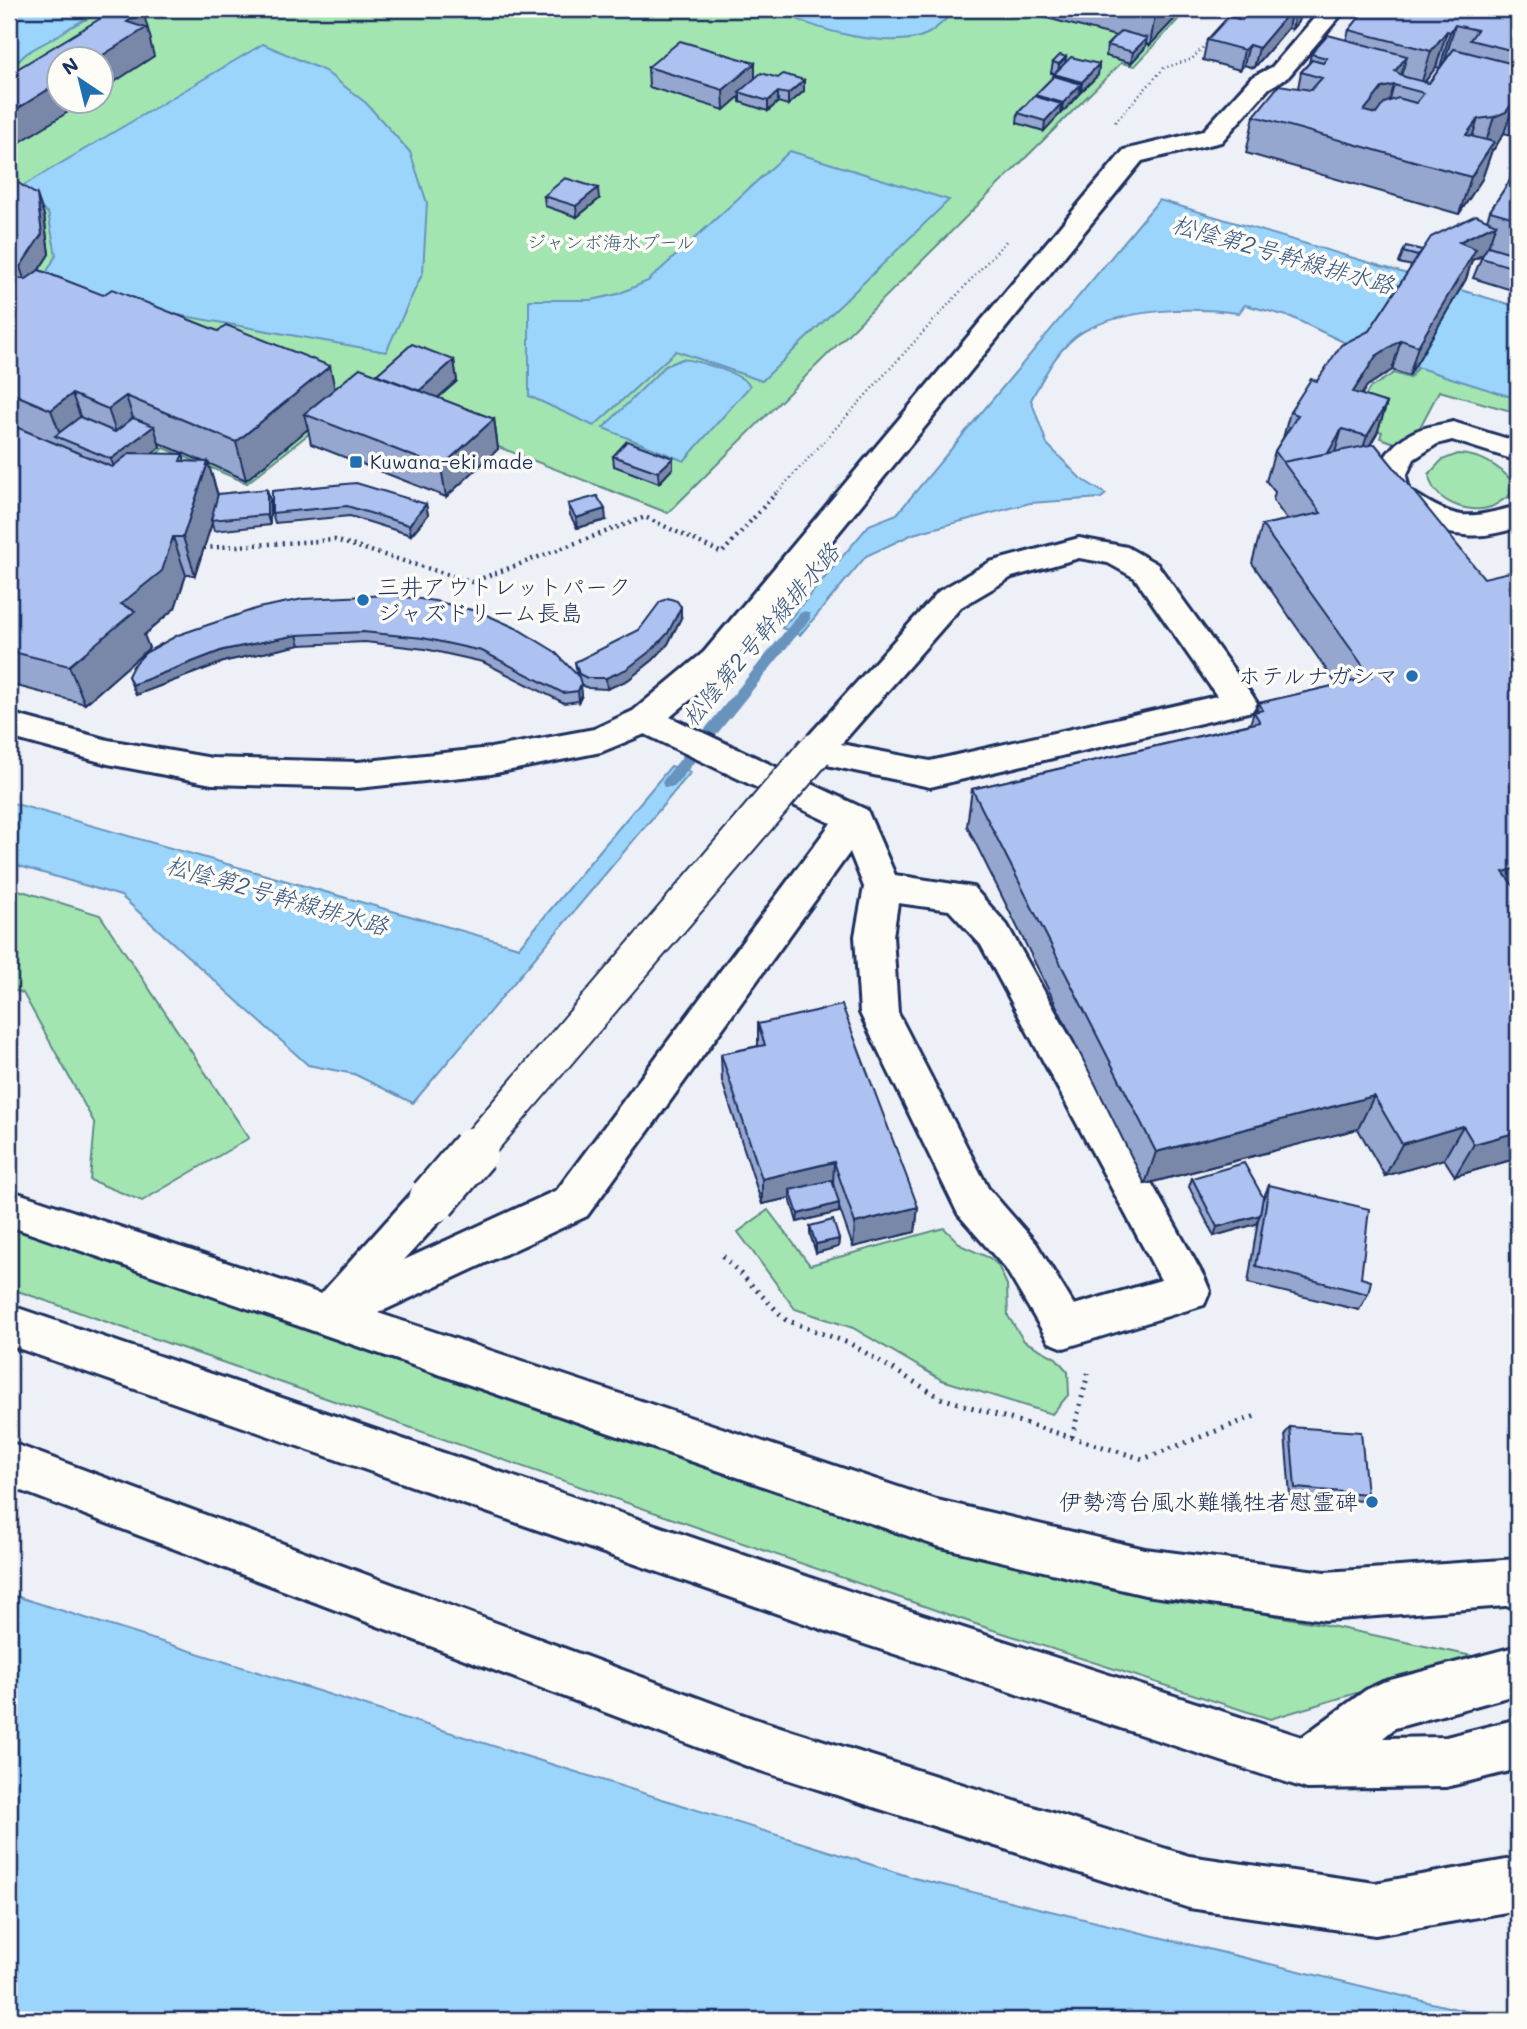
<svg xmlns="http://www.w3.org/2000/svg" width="1527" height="2029" viewBox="0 0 1527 2029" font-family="Mali,'Klee One',sans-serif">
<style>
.green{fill:#a2e5b0;stroke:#5e8a87;stroke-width:2;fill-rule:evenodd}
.water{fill:#9bd5fb;stroke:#6893bc;stroke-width:2}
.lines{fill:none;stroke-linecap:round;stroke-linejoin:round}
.stream{fill:#6893bc;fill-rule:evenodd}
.minor-casing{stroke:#1b2f5e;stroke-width:6}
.path-far2{stroke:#1b2f5e;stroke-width:2.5;stroke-dasharray:1 3.5;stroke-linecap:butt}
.path-far1{stroke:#1b2f5e;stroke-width:4.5;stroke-dasharray:2 4.5;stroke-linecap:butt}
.path{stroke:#1b2f5e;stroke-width:5;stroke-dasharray:2 6;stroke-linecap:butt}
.minor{fill:#fdfcf7;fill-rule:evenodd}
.minor-bridge-far1-casing{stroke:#1b2f5e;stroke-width:39;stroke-linecap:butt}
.minor-bridge-casing{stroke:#1b2f5e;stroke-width:52;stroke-linecap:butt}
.minor-bridge-far1{stroke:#fdfcf7;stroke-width:35}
.minor-bridge{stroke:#fdfcf7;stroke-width:47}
.wall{fill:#95a7cf;stroke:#1b2f5e;stroke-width:2;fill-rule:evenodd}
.shaded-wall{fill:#7988a9;stroke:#1b2f5e;stroke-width:2}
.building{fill:#adc2f1;stroke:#1b2f5e;stroke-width:2;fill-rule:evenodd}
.poi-dot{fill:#1f6fb2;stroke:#fdfcf7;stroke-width:2.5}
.labels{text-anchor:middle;stroke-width:7;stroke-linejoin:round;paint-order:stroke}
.far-park-label{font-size:19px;fill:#3d5c72;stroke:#fdfcf7}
.far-poi-label{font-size:19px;fill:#1b2f5e;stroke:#fdfcf7;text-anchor:start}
.poi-label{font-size:23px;fill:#1b2f5e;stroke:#fdfcf7;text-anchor:end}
.water-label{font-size:24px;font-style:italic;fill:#3b5885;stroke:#fdfcf7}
</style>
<rect width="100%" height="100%" fill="#edf0f6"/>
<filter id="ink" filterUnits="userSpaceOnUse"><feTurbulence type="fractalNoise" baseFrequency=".0143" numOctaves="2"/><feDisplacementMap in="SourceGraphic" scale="14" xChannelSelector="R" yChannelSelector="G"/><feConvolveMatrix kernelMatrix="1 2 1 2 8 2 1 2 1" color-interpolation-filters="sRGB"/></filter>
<g filter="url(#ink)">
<path class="green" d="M9 9H1188L1135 66 1121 63 668 513 360 393 247 483 164 448 120 483 9 426ZM60 60H102V102H60Z
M1418 367 1518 399V413L1439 391 1418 431 1397 444 1380 438 1382 432 1349 422 1370 388 1394 373 1410 378Z
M1458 454C1481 455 1498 465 1513 482L1511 495C1505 498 1498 504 1491 507 1468 515 1431 501 1429 474L1442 460Z
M9 887 100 915 249 1138 142 1201 90 1180 95 1124 23 993 9 989Z
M768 1210 810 1265 944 1228 962 1246 990 1258 998 1265 1007 1285 1008 1316 1024 1341 1056 1358 1068 1372 1069 1394 1052 1414 942 1380 853 1328 795 1309 738 1232Z
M9 1225 911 1531 1122 1589 1316 1623 1477 1657 1270 1719 987 1628 9 1288Z"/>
<path class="water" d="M9 9H109C91 16 76 23 60 34 37 49 25 48 9 74Z
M779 9H956C948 17 937 29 927 34 893 51 808 30 779 9Z
M263 44 325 71 366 103 410 152 427 203 423 272 386 352 37 290 56 255 48 213 14 191Z
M790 151 949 200 762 381 676 351 594 426 529 396V300H592L618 294 648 281Z
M1159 200 1518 307V399L1356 348 1291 317 1245 305 1239 313C1192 307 1127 308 1084 331 1059 345 1044 376 1031 400L1047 444 1080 478 1106 494 1101 498 1030 503 913 534 866 556 800 635 782 628 869 525 897 514Z
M682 359C698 361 742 373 750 386L684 461 603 428 665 366Z
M671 766 691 772 413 1103 354 1074 308 1065 121 896 9 863V802L519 947Z
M9 1594 914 1878 1502 2020H9Z"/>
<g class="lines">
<path class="stream" d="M805 611 810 613V619L674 787H664L662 783 664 779 800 613Z"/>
<g class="minor-casing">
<path id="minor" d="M1322 9H1346L1288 77 1269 88 1221 142 1142 161 728 668 670 717 867 810 895 875 973 887 1007 925 1204 1277 1210 1291 1204 1305 1064 1348 1049 1342 1006 1269 958 1214 860 1013 855 936 864 887 850 852 587 1216 378 1313 937 1500 1145 1549 1325 1572 1518 1559V1605L1325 1620 1145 1595 937 1546 9 1226V1190L321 1294 418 1186 433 1181 448 1186 454 1199 448 1212 404 1260 557 1190 831 823 645 734 601 752 491 774 358 788 212 784 108 764 9 737V713L108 740 212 758 358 762 491 748 594 729 633 711 704 652 1124 150 1203 131 1251 78 1272 67ZM898 903 949 910 981 945 1161 1280 1074 1305 1036 1243 988 1188 898 1013 893 936Z
M1453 422 1518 442V461L1452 440 1437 444 1414 459 1406 476 1409 490C1458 521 1463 520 1518 506V527C1501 533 1483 537 1465 535 1429 533 1361 508 1382 463 1389 448 1401 438 1416 431 1427 426 1441 425 1453 422Z
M1079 538 1127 547 1157 564 1252 695 1257 703 1252 711 930 787 803 760 798 751 803 742 939 591 990 562ZM1079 558 1108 563 1135 578 1217 696 930 761 841 744 961 607 1012 577Z
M9 1305 864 1596 1302 1737 1366 1690 1383 1682 1518 1646V1694L1395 1728 1383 1738 1446 1737 1518 1719V1769L1446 1787 1307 1789 864 1644 9 1345Z
M9 1442 752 1718 1189 1856 1375 1883 1518 1858V1910L1375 1935 1189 1908 752 1768 9 1486Z"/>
</g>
<path class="path-far2" d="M1228 21 1236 12
M1115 122 1164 68 1192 59 1210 40
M775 495 1008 239"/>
<path class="path-far1" d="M204 548 335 540 472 582 645 517 722 553 776 493"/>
<path class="path" d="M723 1256 786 1320 851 1344 941 1398 1143 1459 1258 1415
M1072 1437 1089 1370"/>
<use href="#minor" class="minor"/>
<g class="minor-bridge-far1-casing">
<path id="minor-bridge-far1" d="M472 1153 815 751"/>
</g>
<g class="minor-bridge-casing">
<path id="minor-bridge" d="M433 1199 474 1151"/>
</g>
<use href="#minor-bridge-far1" class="minor-bridge-far1"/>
<use href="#minor-bridge" class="minor-bridge"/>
</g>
<path class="wall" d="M1012 9H1184L1150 45 1146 44 1145 48 1131 63 1106 56 1107 45 1116 36Z
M1223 9H1301L1298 22 1292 29 1288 28 1254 68 1244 65 1240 70 1203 60 1207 40 1242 20 1246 15Z
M1518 9V137L1504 133 1494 149 1492 150 1482 179 1459 214 1246 153 1254 116 1298 88 1301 72 1309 63 1311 54 1346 40 1349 30ZM1436 67 1440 68 1429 83 1425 82Z
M1053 62H1066L1099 64 1098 75 1081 92H1080L1079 94 1062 113 1060 112 1044 131 1017 123 1018 113 1053 77 1054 73H1051Z
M648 67 755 79 804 80V91L788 105 778 102 768 111 740 102V96L724 110 649 87Z
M1518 168V292L1473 278 1482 256 1472 260 1466 279 1409 376 1392 370 1367 386 1361 395 1387 403 1377 433 1370 445 1518 1158 1455 1176 1444 1159 1385 1176 1358 1129 1145 1184 967 826 972 789 1250 724 1254 712H1256L1259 703 1337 685 1252 563 1262 525 1287 520 1273 500 1275 492 1266 481 1275 451 1283 438 1290 412 1317 381 1369 331 1412 266 1399 263 1403 252 1422 250 1487 220 1490 211Z
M9 177 44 215 49 254 39 270 335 389 376 375 454 360 457 381 438 398 494 419 498 449 446 497 311 444 308 429 246 480 208 463 218 495 270 500V525L214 531 212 523 195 575H186L175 608 144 635 149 648 85 704 9 684ZM159 443 204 462H185L183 454H151L160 447Z
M544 196 599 199 577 217 545 206Z
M613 456 673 458V468L659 483 614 466Z
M272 491 426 504 428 515 411 535 350 516 275 523 272 513Z
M568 504 606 520 577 528 570 515Z
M303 599 577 674 575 662 681 618 668 644 653 660 628 680 607 689 588 688 580 684 582 695 579 701 564 703 483 662 425 649 365 642 300 645 226 661 136 695 128 676Z
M758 1024 918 1207 915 1232 853 1247 839 1207V1212L797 1222 790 1198 762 1204 722 1081 721 1054 758 1046Z
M1192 1178 1263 1199 1269 1185 1361 1278 1368 1294 1359 1310 1248 1283 1258 1220 1256 1224 1214 1236 1189 1187Z
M810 1226 839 1239 838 1247 816 1253 810 1234Z
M1290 1427 1367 1494 1362 1501 1290 1495 1285 1434Z"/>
<path class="shaded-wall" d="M1156 9H1184L1150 45Z
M1292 9 1288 28 1254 68 1259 48Z
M1296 9H1301L1298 22 1292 29Z
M143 11 151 40 150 41 154 56 102 90V60H95L127 22Z
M1455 25 1445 61 1440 68 1450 32Z
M1447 31 1436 67 1420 88 1431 51Z
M1147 38 1145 48 1131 63 1133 52Z
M1249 45 1244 65 1240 70 1244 50Z
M1407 56 1398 86 1394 85 1384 122 1364 111Z
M1066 57 1065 67 1058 74 1059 64Z
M755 63V83L739 92 740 96 724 110 723 90Z
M1099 64 1098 75 1081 92 1082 82Z
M804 80V91L788 105V94Z
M60 82V102H84L9 149V114Z
M1081 84 1079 94 1062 113 1063 103Z
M778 92V102L768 111V101Z
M1517 96 1504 133 1494 149 1492 150 1482 179 1459 214 1471 177 1482 154 1494 117Z
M1061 104 1060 114 1044 131 1045 121Z
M1478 119 1466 156V135Z
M598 188 599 199 577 217 576 206Z
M37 195 44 215 49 254 27 288 20 267Z
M1496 224 1486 253 1472 260 1466 279 1409 376 1418 346 1459 242Z
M1401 340 1392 370 1367 386 1344 422 1353 392 1376 356Z
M454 360 457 381 421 412 418 392Z
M330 366 338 404 304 414 308 429 246 480 236 442Z
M72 394 86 432 62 439 51 410Z
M126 396 138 434 121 447 108 409Z
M1387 403 1377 433 1357 466 1367 436Z
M494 419 498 449 446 497 441 467Z
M154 426 160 447 119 480 111 459Z
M1342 429 1333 459 1288 469Z
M673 458V468L659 483 658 472Z
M208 462 219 500 211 520 212 523 195 575 183 537Z
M267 489 270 500V525L267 515Z
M426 504 428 515 411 535 409 525Z
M605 509 606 520 577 528 576 518Z
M173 537 186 575 175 608 144 635 149 648 85 704 69 666 121 604Z
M681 607V618L668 644 653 660 628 680 607 689 606 678Z
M297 635 300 645 226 661 136 695 132 685 223 650Z
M581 684 582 695 579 701 578 691Z
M1518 868V899L1503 872Z
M1374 1096 1358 1129 1145 1184 1156 1152Z
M1463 1126 1444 1159 1385 1176 1402 1144Z
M1518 1132V1158L1455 1176 1474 1144Z
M834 1162 833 1187 790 1190V1198L762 1204V1179Z
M839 1203V1212L797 1222 798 1214Z
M918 1207 915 1232 853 1247 855 1223Z
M1260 1215 1256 1224 1214 1236 1217 1227Z
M839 1239 838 1247 816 1253V1244Z"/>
<path class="building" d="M116 9H136L143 11 127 22 146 28 95 60H60V82L9 114V74Z
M1251 9H1292L1259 48 1249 45 1244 50 1207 40 1229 16 1242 20Z
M1366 9H1518V52L1470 40 1477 30 1455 25 1450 32 1447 31 1431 51 1349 30Z
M1121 31 1147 38 1133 52 1107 45Z
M1328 35 1407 56 1395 71 1405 77 1429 83 1454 49 1518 65V96H1517L1506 112 1494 117 1478 119 1466 135 1494 142 1471 177 1254 116 1279 85 1311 90 1322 78 1301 72 1312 60 1323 63 1327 58 1311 54ZM1394 85 1424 93 1416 103 1398 98 1384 103 1376 114 1364 111 1382 88Z
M680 41 755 63 723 90 648 67Z
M1060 55 1066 57 1059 64 1053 62Z
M1071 57 1099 64 1082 82 1054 74Z
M761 73 778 78 783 74 804 80 788 94 778 92 768 101 739 92Z
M1054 76 1081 84 1063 103 1035 95Z
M1034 96 1061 104 1045 121 1018 113Z
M1518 168V219L1490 211Z
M9 177 37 195 42 234 20 267 9 264Z
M565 178 598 188 576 206 544 196Z
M1476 215 1496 224 1459 242 1476 249 1418 346 1401 340 1376 356 1353 392 1387 403 1367 436 1342 429 1328 453 1283 462 1275 451 1298 415 1290 412 1311 379 1317 381 1341 345 1369 331 1431 237Z
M1406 246 1422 250 1418 256 1403 252Z
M1488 246 1518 255V269L1481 258Z
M39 270 103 295 112 289 218 331 226 325 330 366 236 442 126 396 108 409 72 394 51 410 9 392V274L25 280Z
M412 344 454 360 419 391 376 375Z
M360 368 494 419 441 467 304 414Z
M80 417 115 432 133 418 154 426 111 459 55 436Z
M9 424 112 467 130 453 183 454 180 461 208 462 183 537H173L162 571 121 604 135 611 69 666 9 651Z
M627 441 673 458 658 472 613 456Z
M1375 444 1484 578 1518 570V868L1503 872 1518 892V1132L1474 1144 1463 1126 1402 1144 1374 1096 1156 1152 972 789 1260 722 1254 712 1263 710 1259 703 1371 677 1262 525 1321 513 1283 462Z
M356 483 426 504 409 525 347 506 272 513V491Z
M267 489V515L211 520 218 494Z
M597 496 605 509 576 518 568 504Z
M389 595 435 601 480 612 516 628 554 651 579 677 581 684 578 691 563 693 482 651 423 638 363 632 297 635 223 650 132 685 128 676 133 666 145 653 178 635 258 608 303 599Z
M668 598 677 601 681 607 668 633 653 649 627 669 606 678H587L579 674 575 662 639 630 660 602Z
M842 1005 918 1207 855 1223 834 1162 762 1179 721 1054 765 1045 758 1024Z
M1244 1163 1263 1197 1260 1215 1217 1227 1192 1178Z
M832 1180 839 1203 798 1214 790 1190Z
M1269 1185 1369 1209 1361 1278 1371 1281 1368 1294 1256 1266Z
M833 1220 839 1239 816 1244 810 1226Z
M1290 1427 1361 1432 1367 1494 1295 1488Z"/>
</g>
<g class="poi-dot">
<rect x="349" y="455" width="14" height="14" rx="3.5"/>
<circle cx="363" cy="600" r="7"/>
<circle cx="1412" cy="676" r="7"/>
<circle cx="1372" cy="1502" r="7"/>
</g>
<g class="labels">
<g class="far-park-label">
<text x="611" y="249">ジャンボ海水プール</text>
</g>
<g class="far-poi-label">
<text x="370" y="469">Kuwana-eki made</text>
</g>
<g class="poi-label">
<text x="377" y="595" text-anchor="start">三井アウトレットパーク<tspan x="377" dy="26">ジャズドリーム長島</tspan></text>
<text x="1398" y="684">ホテルナガシマ</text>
<text x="1358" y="1510">伊勢湾台風水難犠牲者慰霊碑</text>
</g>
<g class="water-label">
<text transform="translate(1283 255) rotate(16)" y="8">松陰第2号幹線排水路</text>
<text transform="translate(761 635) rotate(-50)" y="8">松陰第2号幹線排水路</text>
<text transform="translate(277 896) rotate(16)" y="8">松陰第2号幹線排水路</text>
</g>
</g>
<rect width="1527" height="2029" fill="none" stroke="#fdfcf7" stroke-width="35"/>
<rect x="18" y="18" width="1492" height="1994" fill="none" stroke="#1b2f5e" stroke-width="2.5" filter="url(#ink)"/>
<g transform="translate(80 80) rotate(325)"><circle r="33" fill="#fdfcf7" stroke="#a3aaba" stroke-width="2"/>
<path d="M0-5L12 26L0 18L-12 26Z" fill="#1f6fb2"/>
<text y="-10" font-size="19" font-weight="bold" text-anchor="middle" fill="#1b2f5e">N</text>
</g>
</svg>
